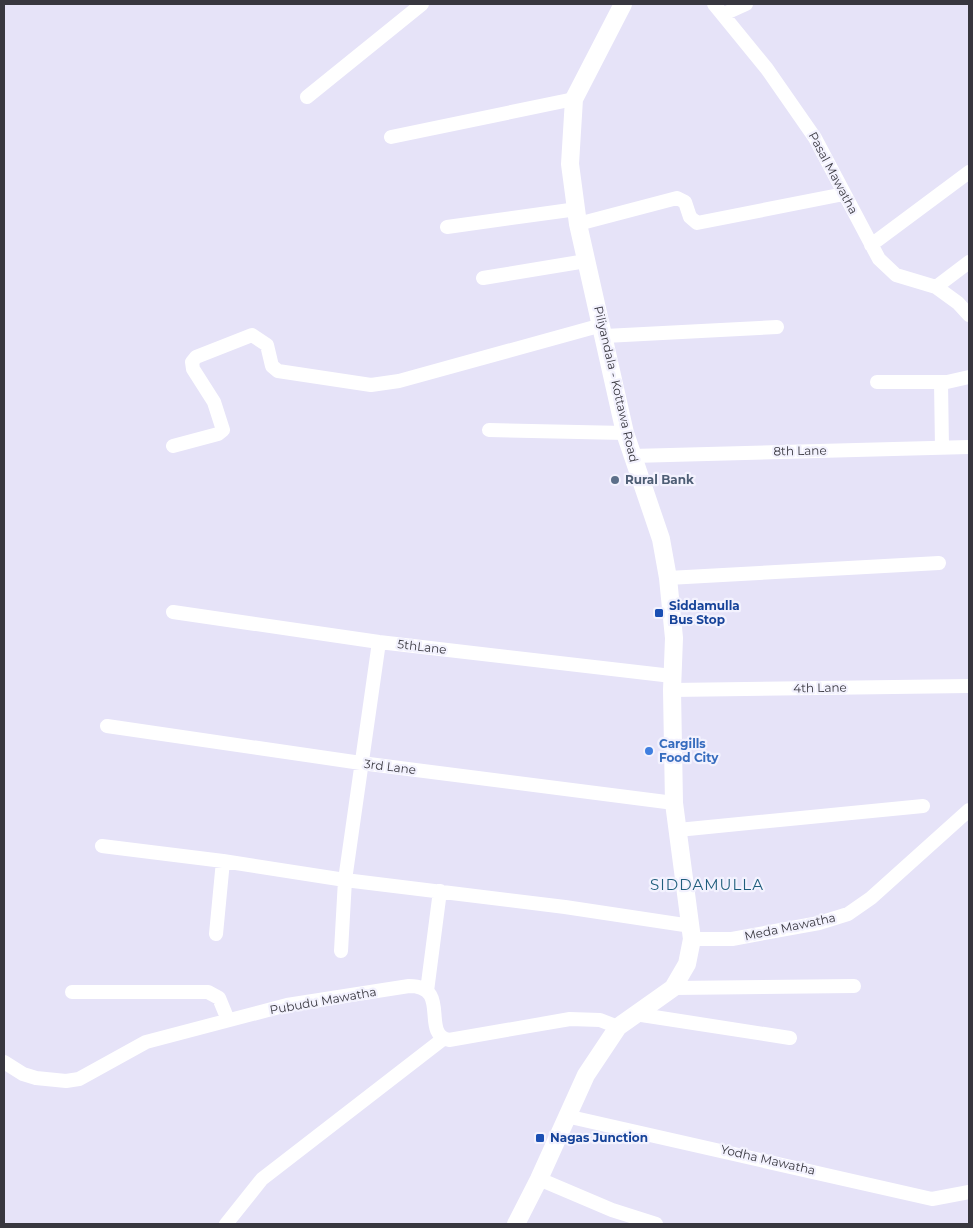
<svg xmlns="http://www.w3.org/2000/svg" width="973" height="1228" viewBox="0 0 973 1228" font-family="Montserrat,sans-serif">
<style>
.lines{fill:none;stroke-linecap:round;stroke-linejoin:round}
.minor{stroke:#fff;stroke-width:14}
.major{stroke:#fff;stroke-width:18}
.service-dot{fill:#5c6f8a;stroke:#f3f2fe;stroke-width:2}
.transit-dot{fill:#1a4fb4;stroke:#f3f2fe;stroke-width:2}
.shop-dot{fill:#3f7fe0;stroke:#f3f2fe;stroke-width:2}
.labels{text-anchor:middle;stroke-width:4.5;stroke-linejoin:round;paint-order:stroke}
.street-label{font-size:12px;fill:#38373f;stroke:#f3f2fe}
.service-label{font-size:12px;font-weight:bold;fill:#4e5e75;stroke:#f3f2fe;text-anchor:start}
.transit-label{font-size:12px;font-weight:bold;fill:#164399;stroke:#f3f2fe;text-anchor:start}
.shop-label{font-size:12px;font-weight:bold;fill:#366cbe;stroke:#f3f2fe;text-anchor:start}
.quarter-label{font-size:15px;letter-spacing:1px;fill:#1f5e7d;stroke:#f3f2fe}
</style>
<rect width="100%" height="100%" fill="#e6e3f8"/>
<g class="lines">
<path class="minor" d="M714 4 767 69 815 138 879 259 896 275 936 287 958 303 969 315
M724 14 746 4
M307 97 422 4
M391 137 574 99
M578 224 677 198 685 202 690 217 697 223 844 194
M447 227 577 209
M871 245 969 172
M483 278 586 261
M936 287 969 262
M605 336 777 327
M877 382H947L969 377
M941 382 942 448
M489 430 625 433
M173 446 218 434 223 430 214 402 193 369 192 362 196 357 252 335 267 345 272 366 278 371 371 385 399 381 602 325
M632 456 969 447
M668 578 939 563
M173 612 379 642 672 676
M672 690 969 686
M107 726 361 763 674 803
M678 830 923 806
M102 846 223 861 345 880 565 907 691 926
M216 934 223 861
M692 939H732L819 923 848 914 871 898 969 810
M341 951 345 880 379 642
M673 988 854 986
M427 991 440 891
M72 992H208L219 998 228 1020
M635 1014 790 1038
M4 1062 23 1074 36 1078 66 1081 79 1079 146 1042 287 1005 409 986C452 986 420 1034 449 1040L570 1019 600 1020 618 1027
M566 1116 932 1199 969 1192
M539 1179 612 1210 656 1224
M226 1224 262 1179 443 1039"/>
<path class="major" d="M516 1224 539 1179 586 1075 618 1027 673 988 687 964 692 939 674 803 672 690 674 638 668 578 661 539 625 433 578 224 570 164 574 99 623 4"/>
</g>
<circle class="service-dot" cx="615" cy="480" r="5"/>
<g class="transit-dot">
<rect x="654" y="608" width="10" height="10" rx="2.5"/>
<rect x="535" y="1133" width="10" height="10" rx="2.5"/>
</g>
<circle class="shop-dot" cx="649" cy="751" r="5"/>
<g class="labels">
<g class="street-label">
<text transform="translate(833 173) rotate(62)" y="4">Pasal Mawatha</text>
<text transform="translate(616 384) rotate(77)" y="4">Piliyandala - Kottawa Road</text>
<text transform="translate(800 451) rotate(-1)" y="4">8th Lane</text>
<text transform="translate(422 647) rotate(7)" y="4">5thLane</text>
<text transform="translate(820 688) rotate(-1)" y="4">4th Lane</text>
<text transform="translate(390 767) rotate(7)" y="4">3rd Lane</text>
<text transform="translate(790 927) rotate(-12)" y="4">Meda Mawatha</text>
<text transform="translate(323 1001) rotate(-10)" y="4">Pubudu Mawatha</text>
<text transform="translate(768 1160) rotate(13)" y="4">Yodha Mawatha</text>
</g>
<g class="service-label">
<text x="625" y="484">Rural Bank</text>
</g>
<g class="transit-label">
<text x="669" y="610">Siddamulla<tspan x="669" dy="14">Bus Stop</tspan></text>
<text x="550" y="1142">Nagas Junction</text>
</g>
<g class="shop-label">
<text x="659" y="748">Cargills<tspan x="659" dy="14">Food City</tspan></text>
</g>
<g class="quarter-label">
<text x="707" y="890">SIDDAMULLA</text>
</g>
</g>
<rect width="973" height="1228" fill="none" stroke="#38373f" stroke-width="10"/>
</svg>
